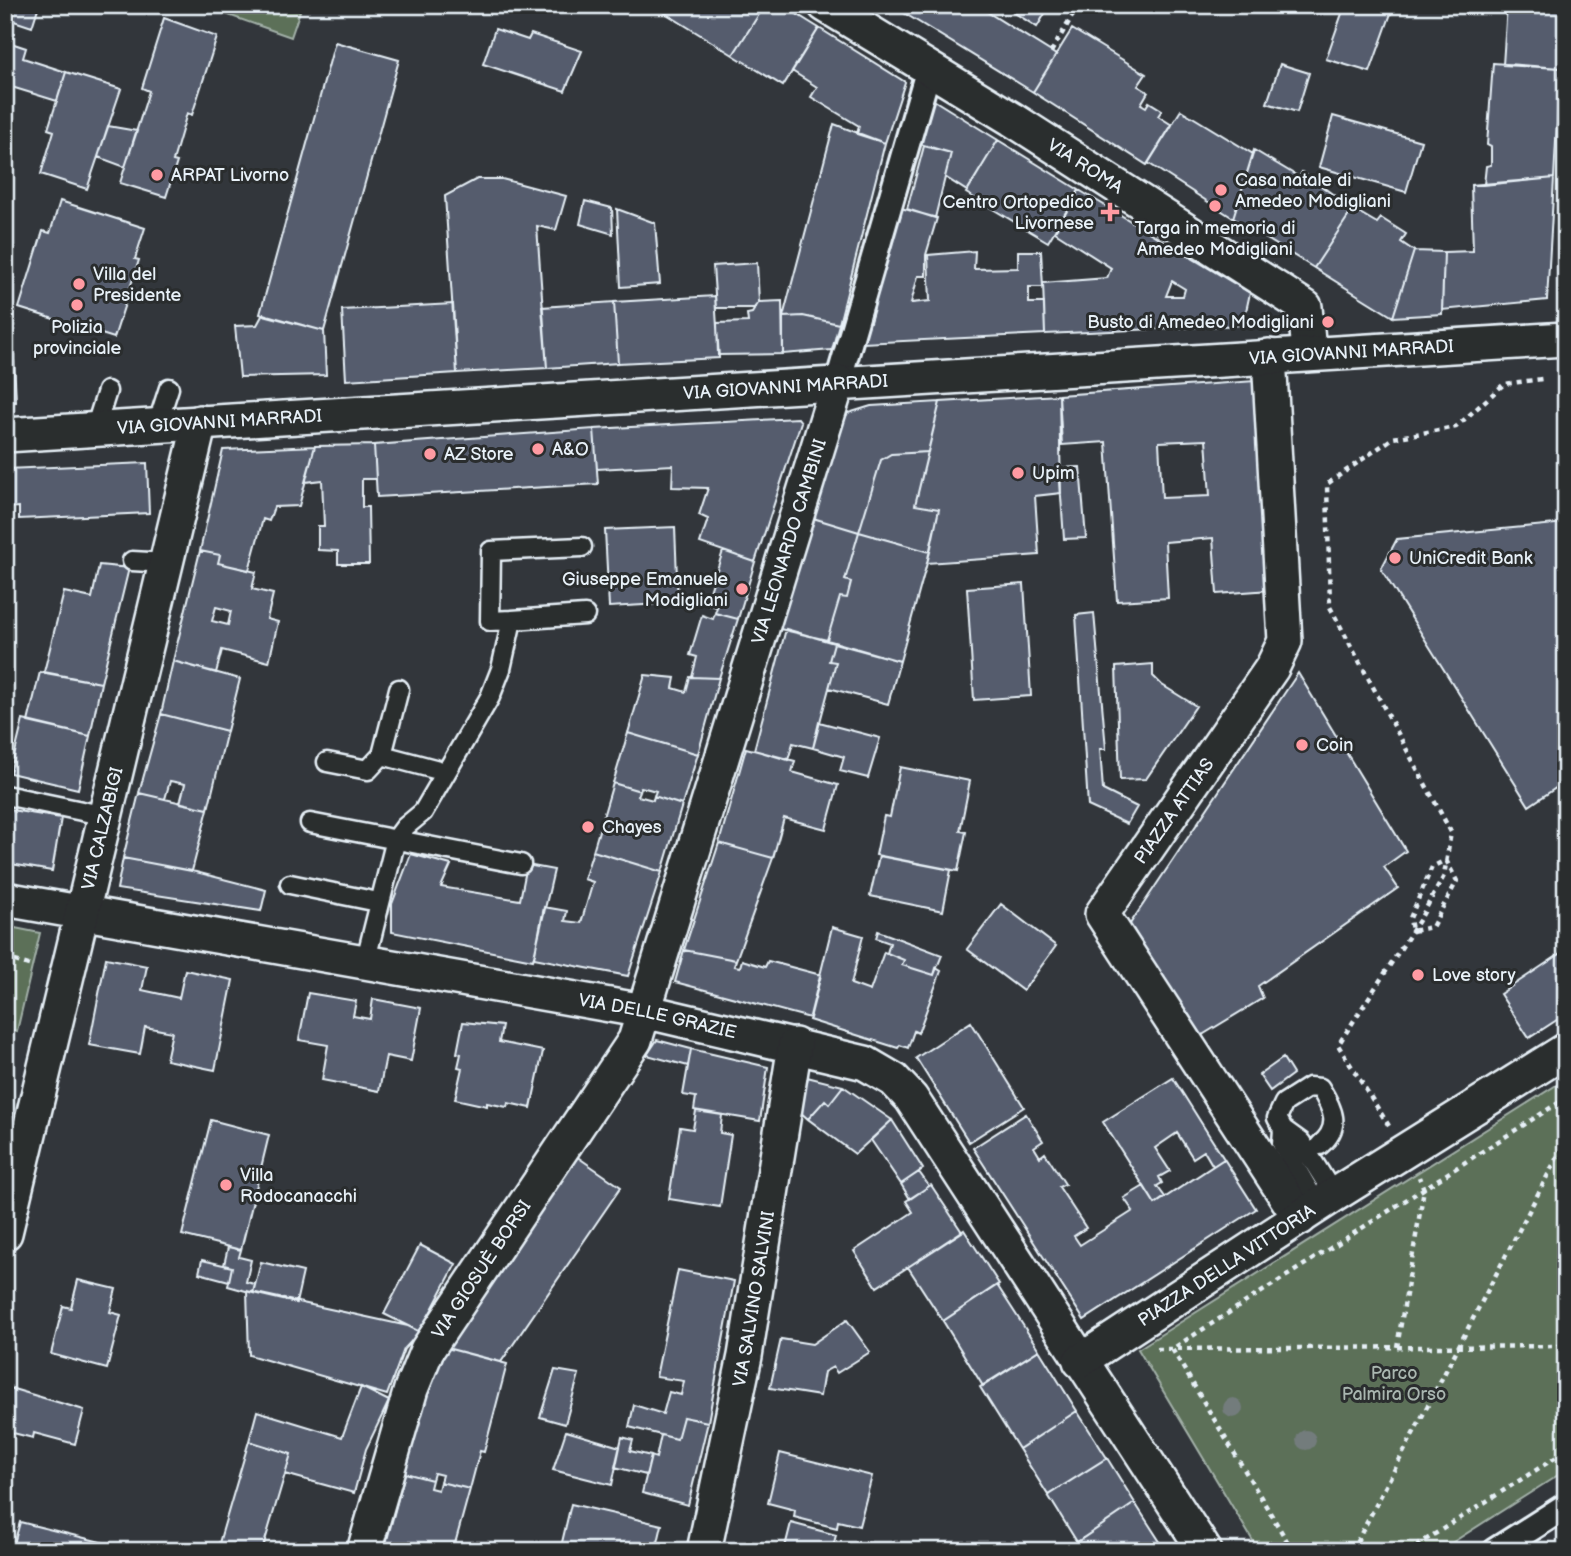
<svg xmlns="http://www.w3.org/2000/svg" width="1571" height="1556" viewBox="0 0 1571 1556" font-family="'Balsamiq Sans',sans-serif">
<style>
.green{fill:#5b6f59;stroke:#a2b0a8;stroke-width:2}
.building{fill:#545c6d;stroke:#e8f1f8;stroke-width:2;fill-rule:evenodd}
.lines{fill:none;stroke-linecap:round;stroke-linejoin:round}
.service-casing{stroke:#e8f1f8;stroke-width:23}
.pedestrian-casing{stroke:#e8f1f8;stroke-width:30}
.minor-casing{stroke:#e8f1f8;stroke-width:38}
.path{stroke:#e8f1f8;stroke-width:4.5;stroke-dasharray:5 5;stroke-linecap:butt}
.service{stroke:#2a2d2e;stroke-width:18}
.pedestrian{stroke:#2a2d2e;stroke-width:24}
.minor{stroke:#2a2d2e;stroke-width:33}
.tree{fill:#737c7b}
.poi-dot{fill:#ff9aa2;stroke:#2a2d2e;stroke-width:2.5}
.labels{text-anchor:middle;stroke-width:6;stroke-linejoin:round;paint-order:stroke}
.street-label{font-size:18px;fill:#e8f1f8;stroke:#2a2d2e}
.poi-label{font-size:18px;fill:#e8f1f8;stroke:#2a2d2e;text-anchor:start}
.park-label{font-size:18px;fill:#a9b6b0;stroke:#2a2d2e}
</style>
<rect width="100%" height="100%" fill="#32363b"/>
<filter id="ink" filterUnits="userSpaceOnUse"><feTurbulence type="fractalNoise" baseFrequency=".0143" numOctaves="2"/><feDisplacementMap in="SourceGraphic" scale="14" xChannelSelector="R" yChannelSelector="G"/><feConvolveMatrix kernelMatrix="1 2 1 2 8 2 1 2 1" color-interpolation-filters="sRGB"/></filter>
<g filter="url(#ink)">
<path class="green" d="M200 5H302L291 37Z
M5 926 40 933 17 1031 5 1028Z
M1566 1079V1470L1439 1551H1259L1138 1349Z"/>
<path class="building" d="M5 5H39L32 27 5 18Z
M652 5H765L733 55Z
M765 5H782L819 28 783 86 733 55Z
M902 5H976L1056 55 1033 92 899 10Z
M1002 5H1050L1037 27Z
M1345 5H1394L1370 72 1326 59Z
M1507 5H1564L1560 68 1503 65Z
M164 18 217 37 192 115 187 113 173 161 177 162 166 197 120 183 149 91 142 88Z
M819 28 905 82 885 143 857 134 859 126 811 97 817 87 792 71Z
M495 29 528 40 531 34 582 51 565 91 483 64Z
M1072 29 1146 74 1138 86 1148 92 1141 104 1146 107 1149 102 1162 110 1158 116 1172 125 1147 165 1033 92Z
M5 41 26 48 23 58 66 72 57 101 5 85Z
M335 42 399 60 324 331 260 314Z
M1493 63 1560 68 1554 178 1484 185 1486 166 1491 165V147L1487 145Z
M1280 64 1309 73 1297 112 1267 103Z
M66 72 121 89 87 189 41 174 54 131 48 129Z
M932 99 998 140 967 191 945 177 951 153 920 144Z
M1181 110 1253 154 1233 218 1148 163Z
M1333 116 1421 141 1406 192 1319 167Z
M834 124 885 143 839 324 803 316 783 317Z
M108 126 137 131 125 167 98 157Z
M998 140 1079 190 1048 242 966 193Z
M924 146 951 153 935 218 907 209Z
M1254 150 1299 177 1302 172 1353 209 1314 268 1233 218Z
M1554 178 1547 300 1442 310 1444 252 1473 251 1471 185Z
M477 179H502L566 196 556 230 537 226 547 368 457 373 445 196Z
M1079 190 1250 293 1243 325 1045 334 1043 283 1107 278 1111 268 1055 232ZM1172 281 1185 289 1183 296H1166Z
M60 201 145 228 135 259 139 260 114 338 19 308 43 231 50 233Z
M585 201 612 208 613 234 580 224Z
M901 208 937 218 926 255V276H918L911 303 930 301 928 255 975 251 974 269 1018 268V251H1041L1043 287H1029V303H1044L1045 334 863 343Z
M617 209 655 223 660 284 621 287Z
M1353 209 1377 223 1381 218 1406 234 1401 242 1414 251 1393 317 1314 268Z
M1414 251 1444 252 1442 314 1393 317Z
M757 263 759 302 754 308H716L713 266Z
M715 296 719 358 618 363 614 302Z
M5 300V317L12 316 16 402H5Z
M782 301 783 354 718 355 717 323 748 322 747 314 752 313 759 302Z
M614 302 618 363 547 368 542 307Z
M453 304 457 373 346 380 342 310Z
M263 314 324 331 326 375 240 377 235 326 257 325Z
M803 316 839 324 832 350 783 354V317Z
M1255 381 1270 590 1217 594 1213 538 1165 542 1168 598 1117 601 1106 442 1062 445 1059 395ZM1206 440 1210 496 1162 498 1159 442Z
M1059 395 1061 493 1035 496 1039 555 927 563 939 509 915 505 940 402Z
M940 402 928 452 891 454 881 460 859 532 813 518 840 425 848 413 871 406Z
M798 418 801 422 755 562 700 543 708 519 699 515 708 488 672 487 673 465 597 469 594 429Z
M594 429 598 484 377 497 374 445Z
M374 445 376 479H362V507H368L369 564H338V551L318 550V526H324L322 480 305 482 315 446Z
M315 446 299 506 274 507 269 521 263 519 249 570 218 563 220 555 200 551 223 450Z
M928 452 915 505 939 509 930 552 859 532 881 460 891 454Z
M5 460 6 469 147 463 149 513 19 519V507L5 508Z
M1080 467 1086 538 1064 539 1059 468Z
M813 518 859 532 845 580 851 582 847 598 840 597 827 640 780 629Z
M1566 523V781L1529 806 1381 569 1397 539Z
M675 527 678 603 609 607 605 530Z
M859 532 930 552 900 661 827 640 840 597 847 598 851 582 845 580Z
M200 551 220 555 218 563 256 572 252 589 273 594 267 619 278 622 269 662 222 650 216 673 173 661ZM216 607 231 611 228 625 212 621Z
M723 551 755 562 738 619 715 613 717 607 706 604Z
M99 565 129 568 101 683 44 672 64 592 92 598Z
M1024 584 1031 696 974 700 967 588Z
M715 613 738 619 719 678 692 677 697 657 690 655 702 615 713 619Z
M1094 613 1106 749H1100L1103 790 1137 807 1127 824 1088 806 1076 615Z
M786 629 834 643 829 661 836 662 813 748 793 743 788 760 754 750Z
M834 643 900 661 888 704 829 688 836 662 829 661Z
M173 661 240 679 227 731 161 714Z
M1153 664V676L1162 685 1196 706 1146 779 1120 780 1116 667Z
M40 672 101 683 90 736 28 722Z
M1298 673 1406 851 1384 867 1398 888 1258 986 1263 998 1199 1037 1130 924Z
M645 675 675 678 673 688 686 692 690 677 719 678 698 754 628 733Z
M161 714 227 731 208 809 180 803 185 784 170 781 165 799 139 793Z
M23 720 90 736 78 789 10 773Z
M819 722 880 738 868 778 840 771 844 757 813 748Z
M628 733 698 754 682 805 654 796 656 791 641 787 640 791 613 783Z
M746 748 795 761 792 772 838 785 826 829 784 818 773 858 719 843Z
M900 767 970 781 960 831 966 832 958 871 876 855 884 816 890 817Z
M613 783 640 791 638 796 653 800 654 796 682 805 662 872 593 851Z
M139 793 208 809 192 871 123 858Z
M5 809 61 818 52 871 5 863Z
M719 843 773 858 736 960 684 950Z
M593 851 662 872 628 976 534 958 544 907 567 911 565 921 581 923 593 882 584 879Z
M411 854 451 865 441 887 520 900 527 865 554 870 533 960 392 932V904Z
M879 856 951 870 943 911 870 896Z
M123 858 192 871 266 890 261 911 117 889Z
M1001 904 1056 946 1023 991 967 949Z
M832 927 863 936 851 984 870 991 884 952 904 960 902 965 934 975 936 968 941 971 918 1033 914 1031 908 1048 900 1045 898 1048 809 1020Z
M878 931 942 955 934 975 902 965 904 960 887 953 890 943 876 938Z
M684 950 736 960 734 966 740 967 742 960 765 967 768 961 821 975 810 1018 675 982Z
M1566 950V1014L1529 1038 1500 994Z
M106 958 147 966 142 990 179 998 185 970 233 980 215 1070 166 1060 172 1032 145 1027 140 1054 89 1045Z
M308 993 356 1001 353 1016 370 1019 373 999 421 1008 411 1061 386 1056 379 1091 322 1080 328 1045 299 1040Z
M463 1022 502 1026 499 1042 543 1051 531 1108 508 1103 507 1107 487 1103V1106L455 1099 462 1068 458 1067 461 1054 457 1053Z
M971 1022 1024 1107 969 1142 916 1058Z
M657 1040 691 1049 688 1066 647 1055Z
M691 1049 768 1067 760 1121 694 1110 696 1097 683 1095Z
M1283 1058 1293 1074 1270 1091 1259 1075Z
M803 1076 843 1086 829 1104 825 1100 808 1119 799 1111Z
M1173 1078 1224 1159 1213 1166 1204 1151 1193 1158 1177 1133 1155 1148 1170 1171 1159 1177 1162 1183 1157 1186 1165 1197 1155 1204 1103 1122Z
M843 1086 892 1120 855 1154 808 1119 825 1100 829 1104Z
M696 1111 722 1115 720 1133 731 1135 720 1207 669 1199 680 1127 693 1129Z
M1026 1114 1043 1141 1034 1147 1040 1157 1045 1153 1065 1184 1059 1187 1086 1228 1074 1236 1080 1245 1133 1211 1124 1198 1144 1186 1155 1204 1224 1159 1256 1209 1084 1320 973 1148Z
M211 1120 269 1135 241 1250 182 1235Z
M892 1120 923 1169 901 1184 871 1140Z
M576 1156 621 1187 501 1362 439 1346Z
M919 1172 929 1186 910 1199 901 1184Z
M931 1185 962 1232 877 1287 854 1251 913 1212 906 1201Z
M964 1230 999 1284 943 1321 908 1267Z
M420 1245 456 1264 420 1332 384 1314Z
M228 1247 241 1250 239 1257 251 1260 246 1282 255 1284 253 1293 228 1286 232 1267 224 1265Z
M202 1260 232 1267 229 1281 199 1273Z
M261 1262 303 1272 296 1303 253 1293Z
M678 1270 734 1281 708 1422 683 1417 677 1439 629 1427 634 1405 663 1414 669 1392 681 1395 684 1381 656 1377Z
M78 1280 116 1289 110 1312 121 1315 107 1369 51 1354 63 1306 71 1308Z
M997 1285 1039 1350 983 1386 943 1321Z
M247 1291 408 1326 420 1332 404 1349 387 1395 249 1355Z
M847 1320 870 1352 837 1373 833 1367 824 1372 820 1396 770 1388 781 1339 812 1344Z
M439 1346 507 1364 484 1452 480 1451 470 1489 440 1482 442 1475 434 1473 432 1480 405 1473Z
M1039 1350 1077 1411 1019 1449 980 1387Z
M555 1370 579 1374 565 1424 540 1417Z
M361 1387 389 1401 366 1449 354 1493 285 1474 291 1454 249 1441 257 1411 342 1437Z
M10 1388 84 1410 75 1444 34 1433 33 1438 5 1431V1390L9 1391Z
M1077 1411 1107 1458 1048 1495 1019 1449Z
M683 1417 708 1422 688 1505 642 1493 651 1456 656 1458 661 1435 677 1439Z
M566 1431 620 1447 612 1485 553 1470Z
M622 1437 633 1440 630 1451 651 1456 646 1475 615 1467Z
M249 1441 291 1454 262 1551H243L219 1543Z
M780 1453 872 1476 859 1526 838 1521 837 1528 821 1524 794 1517 795 1510 768 1503Z
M1107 1458 1135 1503 1077 1542 1048 1495Z
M405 1473 432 1480 430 1488 438 1490 440 1482 470 1489 453 1551H384Z
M1135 1503 1166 1551H1117L1114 1547 1108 1551H1068L1067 1549Z
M571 1504 662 1525 656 1551H560Z
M20 1522 137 1551H12Z
M791 1523 836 1535 832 1551H784Z"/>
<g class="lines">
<g class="service-casing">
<path id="service" d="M157 425 169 388
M95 429 107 391
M132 561 167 563
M512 620 585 615
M399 689 382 755 446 772
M327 762 368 770 382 755
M5 795 106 816
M310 823 521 864
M290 884 378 902
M365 963 396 839 405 827 423 812 490 697 501 669 512 620 490 621 491 551 582 547
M1283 1129 1282 1144 1318 1206
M1320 1145C1342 1127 1333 1109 1320 1088L1309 1087 1284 1103 1277 1118 1283 1129 1301 1142 1334 1195"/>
</g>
<g class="pedestrian-casing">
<path id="pedestrian" d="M838 382 929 68
M1495 1551 1566 1506"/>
</g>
<g class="minor-casing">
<g id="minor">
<path id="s1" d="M825 5 1012 119 1305 307 1309 353"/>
<path d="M1269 356 1285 641 1272 668 1102 914 1300 1218"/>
<path id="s2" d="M5 435 1565 339"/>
<path id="s3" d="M5 899 644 1011 865 1063 894 1080 911 1098 1205 1551"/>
<path id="s4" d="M5 1233 200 422"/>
<path id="s5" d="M1080 1361 1334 1195 1566 1050"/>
<path id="s6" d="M364 1551 411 1389 427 1350 635 1040 838 382"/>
<path id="s7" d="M704 1551 745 1356 795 1045"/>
</g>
</g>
<path class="path" d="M1051 52 1079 5
M1446 860 1457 881 1432 927 1412 931 1410 918 1432 867Z
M5 958 32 966
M1389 1126 1338 1045 1420 919 1444 876 1451 832 1330 607 1327 484 1393 438 1456 427 1504 384 1542 379
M1397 1347 1424 1189 1419 1177
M1157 1349 1566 1346
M1293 1551 1172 1349 1566 1098
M1352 1551 1566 1140
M1408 1551 1566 1451"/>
<use href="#service" class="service"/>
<use href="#pedestrian" class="pedestrian"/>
<use href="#minor" class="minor"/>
</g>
<g class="tree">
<circle cx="1233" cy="1408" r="10"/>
<circle cx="1306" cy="1440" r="10"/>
</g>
</g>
<g class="poi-dot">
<circle cx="157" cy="175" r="7"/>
<circle cx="1221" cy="190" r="7"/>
<circle cx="1215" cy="206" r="7"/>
<path d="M1106.5 201.5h7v7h7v7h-7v7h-7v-7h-7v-7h7z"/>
<circle cx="79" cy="284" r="7"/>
<circle cx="77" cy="305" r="7"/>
<circle cx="1328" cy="322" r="7"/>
<circle cx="538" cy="449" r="7"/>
<circle cx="430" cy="454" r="7"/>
<circle cx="1018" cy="473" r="7"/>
<circle cx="1395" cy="558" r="7"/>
<circle cx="742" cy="589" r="7"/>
<circle cx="1302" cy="745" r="7"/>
<circle cx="588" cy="827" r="7"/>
<circle cx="1418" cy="975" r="7"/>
<circle cx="226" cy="1185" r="7"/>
</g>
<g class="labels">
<g class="street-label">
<text dy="6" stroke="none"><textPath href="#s1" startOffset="306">VIA ROMA</textPath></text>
<text dy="6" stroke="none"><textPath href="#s2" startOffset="1349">VIA GIOVANNI MARRADI</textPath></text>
<text dy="6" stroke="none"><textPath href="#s2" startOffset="782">VIA GIOVANNI MARRADI</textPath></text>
<text dy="6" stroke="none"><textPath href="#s2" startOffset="215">VIA GIOVANNI MARRADI</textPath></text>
<text dy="6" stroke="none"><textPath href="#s6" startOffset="1106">VIA LEONARDO CAMBINI</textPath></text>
<text transform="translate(1174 811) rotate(-55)" y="6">PIAZZA ATTIAS</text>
<text dy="6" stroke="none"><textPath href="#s4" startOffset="416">VIA CALZABIGI</textPath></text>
<text dy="6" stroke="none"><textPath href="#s3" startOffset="663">VIA DELLE GRAZIE</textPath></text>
<text dy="6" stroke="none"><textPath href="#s5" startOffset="175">PIAZZA DELLA VITTORIA</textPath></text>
<text dy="6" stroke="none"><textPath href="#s6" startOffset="308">VIA GIOSUÈ BORSI</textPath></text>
<text dy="6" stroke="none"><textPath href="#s7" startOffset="257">VIA SALVINO SALVINI</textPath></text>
</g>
<g class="poi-label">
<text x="171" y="181">ARPAT Livorno</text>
<text x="1235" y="186">Casa natale di<tspan x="1235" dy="21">Amedeo Modigliani</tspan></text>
<text x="1094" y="208" text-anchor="end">Centro Ortopedico<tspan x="1094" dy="21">Livornese</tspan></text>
<text x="1215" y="234" text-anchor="middle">Targa in memoria di<tspan x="1215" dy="21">Amedeo Modigliani</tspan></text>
<text x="93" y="280">Villa del<tspan x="93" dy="21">Presidente</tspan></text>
<text x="1314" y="328" text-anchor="end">Busto di Amedeo Modigliani</text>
<text x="77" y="333" text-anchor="middle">Polizia<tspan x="77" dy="21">provinciale</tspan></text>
<text x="552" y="455">A&amp;O</text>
<text x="444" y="460">AZ Store</text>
<text x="1032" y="479">Upim</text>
<text x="1409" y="564">UniCredit Bank</text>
<text x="728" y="585" text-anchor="end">Giuseppe Emanuele<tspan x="728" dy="21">Modigliani</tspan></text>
<text x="1316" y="751">Coin</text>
<text x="602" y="833">Chayes</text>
<text x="1432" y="981">Love story</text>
<text x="240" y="1181">Villa<tspan x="240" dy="21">Rodocanacchi</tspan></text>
</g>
<g class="park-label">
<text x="1394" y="1379">Parco<tspan x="1394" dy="21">Palmira Orso</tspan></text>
</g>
</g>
<rect width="1571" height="1556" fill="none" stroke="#2a2d2e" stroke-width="28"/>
<rect x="14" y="14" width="1543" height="1528" fill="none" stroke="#e8f1f8" stroke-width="2.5" filter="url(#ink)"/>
</svg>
